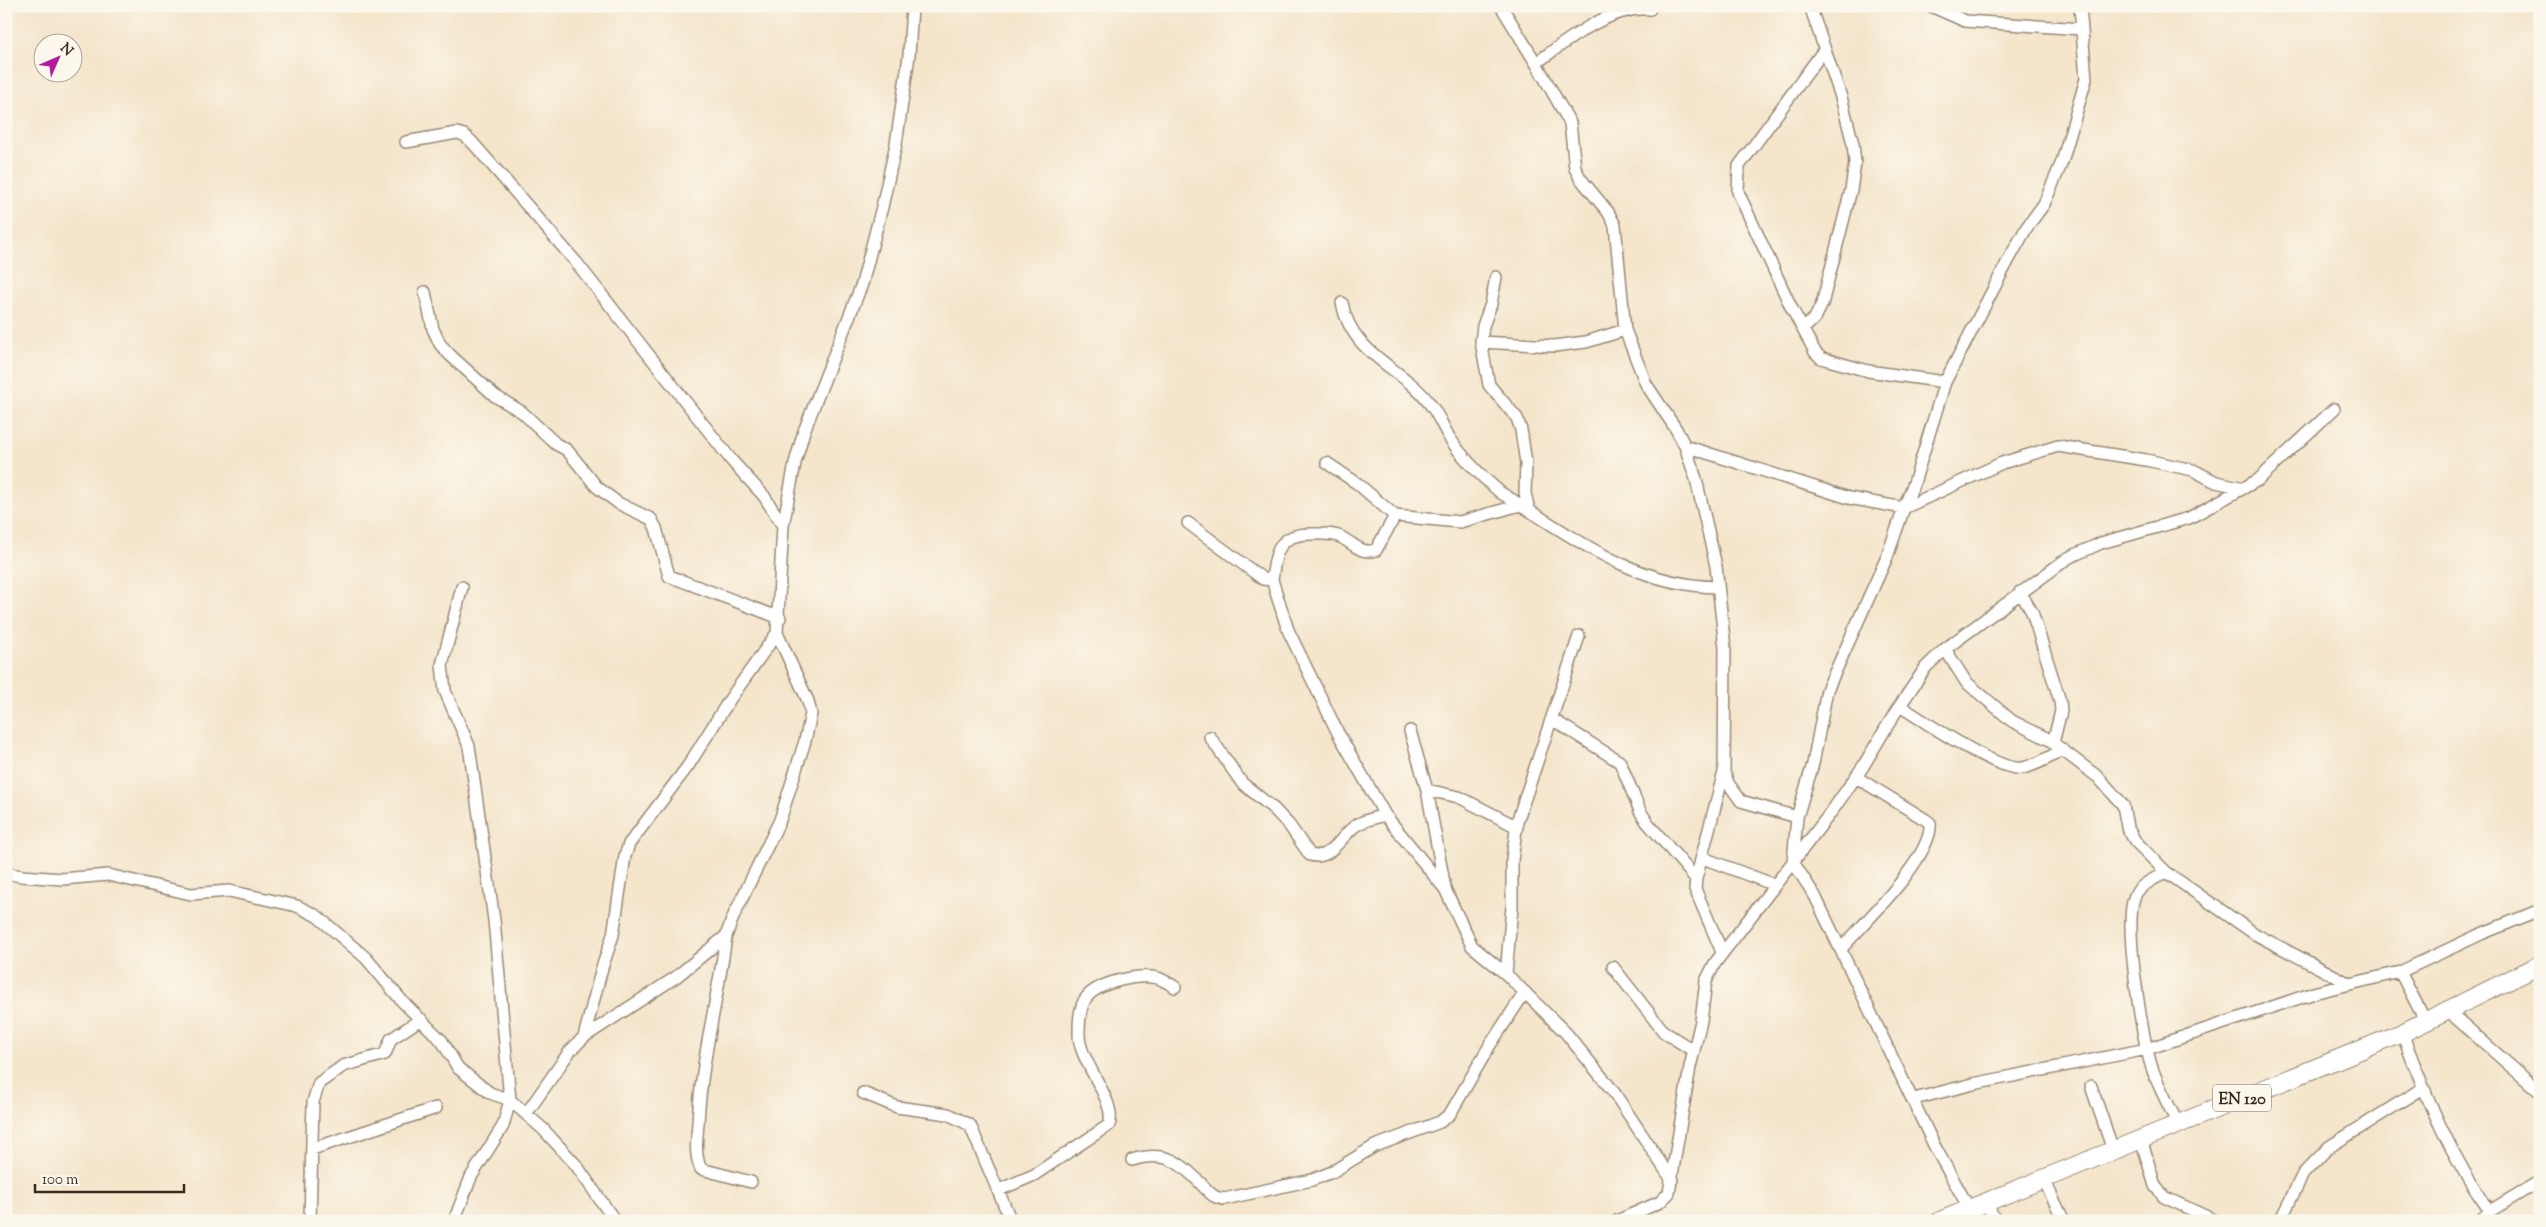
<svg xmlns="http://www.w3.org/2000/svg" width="2546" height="1227" viewBox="0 0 2546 1227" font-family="'Sorts Mill Goudy',serif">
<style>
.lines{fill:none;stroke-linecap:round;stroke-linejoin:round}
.street-casing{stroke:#988874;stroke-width:14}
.primary-casing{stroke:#988874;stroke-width:20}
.street{stroke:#fff;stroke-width:11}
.primary{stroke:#fff;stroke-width:18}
.labels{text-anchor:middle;stroke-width:5;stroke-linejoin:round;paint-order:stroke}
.shield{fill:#fbf7ec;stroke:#75685c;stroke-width:1}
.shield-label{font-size:16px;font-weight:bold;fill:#3b2a1e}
</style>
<rect width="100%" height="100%" fill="#fbf7ec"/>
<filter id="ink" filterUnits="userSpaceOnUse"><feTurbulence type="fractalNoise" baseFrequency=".02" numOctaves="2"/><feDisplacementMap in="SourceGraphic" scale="10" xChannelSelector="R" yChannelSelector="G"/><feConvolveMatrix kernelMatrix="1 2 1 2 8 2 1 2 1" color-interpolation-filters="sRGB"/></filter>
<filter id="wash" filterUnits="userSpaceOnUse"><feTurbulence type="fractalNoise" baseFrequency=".0096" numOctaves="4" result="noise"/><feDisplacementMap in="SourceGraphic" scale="20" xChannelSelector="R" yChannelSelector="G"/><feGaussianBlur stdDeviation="1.12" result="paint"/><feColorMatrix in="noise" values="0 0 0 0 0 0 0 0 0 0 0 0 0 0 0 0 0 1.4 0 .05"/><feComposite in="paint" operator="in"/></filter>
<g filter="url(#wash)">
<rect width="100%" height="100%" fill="#f4e5cb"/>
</g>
<g filter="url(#ink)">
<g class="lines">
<g class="street-casing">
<path id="street" d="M1501 6 1536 63
M1931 6 1965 21 2082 29
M1650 9C1609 6 1568 40 1536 63L1570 123 1575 168 1580 178 1608 212 1615 225 1625 330 1646 384 1676 429 1685 446 1696 479 1716 566 1725 648 1724 772 1696 879 1695 889 1722 952
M1824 50 1739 166 1738 192 1791 307 1815 352 1821 358 1868 371 1945 382
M406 142 457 133 464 135 472 142 576 262 732 461 764 496 783 526 777 633 730 699 688 766 629 844 625 856 613 935 602 968 584 1037
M1496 277 1491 304 1483 326 1481 342 1489 385 1517 418 1521 430 1526 463 1525 493 1529 510
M425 292 433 329 440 344 450 355 495 396 522 412 556 444 567 450 597 487 618 503 651 519 656 528 669 576 780 618
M1342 303C1352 356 1402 366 1430 404 1438 414 1443 427 1449 437 1463 459 1482 477 1501 493 1573 536 1631 585 1718 587
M1803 329 1815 318 1822 304 1851 190 1855 163 1853 144 1841 97 1810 6
M1481 342 1554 346 1586 342 1625 330
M1685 446 1849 498 1904 508 1915 480 1945 382 2008 261 2027 227 2044 204 2062 162 2086 79 2080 6
M1327 463 1358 484 1395 516 1460 522 1520 505
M1188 523 1263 579 1272 580 1288 630 1338 733 1385 815 1445 889 1472 946 1506 974 1566 1033 1613 1091 1672 1180
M783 526 795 463 804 431 862 284 882 207 896 144 909 56 912 6
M1272 580C1276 549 1279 533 1314 534 1322 534 1331 533 1338 536 1352 541 1359 555 1376 550L1395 516
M2020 592 2032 612 2060 701 2061 711 2053 743 2098 777 2123 805 2127 827 2135 841 2166 872 2255 934 2348 983
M1945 649 1966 682 2012 721 2052 741
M1900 706C1922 720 1999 772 2022 768 2036 766 2049 757 2061 751
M1552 719 1620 762 1640 811 1647 822 1696 879
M1410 731 1427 790 1445 888
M1210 737 1242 783 1274 809 1289 825 1310 855C1331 861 1341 836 1355 826 1363 820 1375 818 1385 815
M1724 772 1728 783 1741 801 1797 817
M1427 790 1459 797 1517 827
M1703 858 1775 885
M2166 872C2155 879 2138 885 2134 898 2124 927 2142 1037 2152 1068 2159 1088 2169 1106 2178 1124
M6 873 21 876 62 879 108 875 191 894 229 891 297 906 317 916 366 958 402 1001 442 1041 458 1068 490 1093 510 1100 543 1129 576 1165 615 1221
M726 936C718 999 701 1060 698 1123 697 1138 694 1155 701 1169L751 1182
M1841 949C1862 925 1934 856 1930 823L1926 820 1856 777
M1613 967 1664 1032 1694 1051
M2400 972 2481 934 2540 910
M1506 974 1512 907V860L1517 822 1579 636
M2448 1011 2540 1092
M2402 1033C2426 1096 2450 1157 2490 1211
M2091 1086 2113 1150
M863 1093 897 1107 948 1114 970 1125 1011 1221
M1914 1099 1973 1084 2147 1049 2317 992 2400 972 2426 1022
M526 1114 570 1051 584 1037 676 977 726 936 734 915 780 820 805 741 811 714 808 701 777 633
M2141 1139 2155 1186 2164 1197 2216 1221
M312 1149 436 1108
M1132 1160C1166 1150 1181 1162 1204 1187 1211 1194 1214 1198 1224 1199L1312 1180 1332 1172 1375 1146 1440 1122 1450 1114 1490 1045 1525 992
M2043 1178 2064 1221
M999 1190 1034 1175 1109 1125C1118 1102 1079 1062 1079 1035 1079 1024 1079 1007 1086 998 1098 982 1138 974 1158 978 1163 980 1170 984 1175 987
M1987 1203 1995 1221
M1970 1210 1935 1147 1815 896 1793 862 1797 817 1813 764 1827 690 1887 557 1904 508 2002 463 2058 446 2146 460 2193 470 2216 482 2244 488
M310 1221 313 1102 319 1083 343 1066 385 1054 391 1039 421 1019
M454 1221 471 1177 503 1126 510 1100 494 920 469 746 445 691 442 665 462 587
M1617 1221 1660 1202 1669 1193 1690 1067 1701 1021 1706 981 1715 963 1832 811 1862 768 1895 713 1926 667 1945 649 2068 558 2101 543 2189 518 2258 480 2334 409
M2280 1221 2303 1174 2329 1147 2423 1088
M2480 1221 2490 1211 2540 1181"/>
</g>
<g class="primary-casing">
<path id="primary" d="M1940 1221 2402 1033 2540 965"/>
</g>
<use href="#street" class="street"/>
<use href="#primary" class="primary"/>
</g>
</g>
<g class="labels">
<rect class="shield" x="2213" y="1084.5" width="58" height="27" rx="4"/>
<g class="shield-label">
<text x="2242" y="1104">EN 120</text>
</g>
</g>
<rect width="2546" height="1227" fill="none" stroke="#fbf7ec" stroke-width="25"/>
<g transform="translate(58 58) rotate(45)"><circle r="24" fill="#fbf7ec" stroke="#aea59a"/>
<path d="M0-4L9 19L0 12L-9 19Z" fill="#b5179e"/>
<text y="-8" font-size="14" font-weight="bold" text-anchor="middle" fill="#3b2a1e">N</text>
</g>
<path d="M35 1184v8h149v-8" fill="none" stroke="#3b2a1e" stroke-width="2.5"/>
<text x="42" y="1184" font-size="15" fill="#3b2a1e" stroke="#fbf7ec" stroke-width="4" paint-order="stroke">100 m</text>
</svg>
